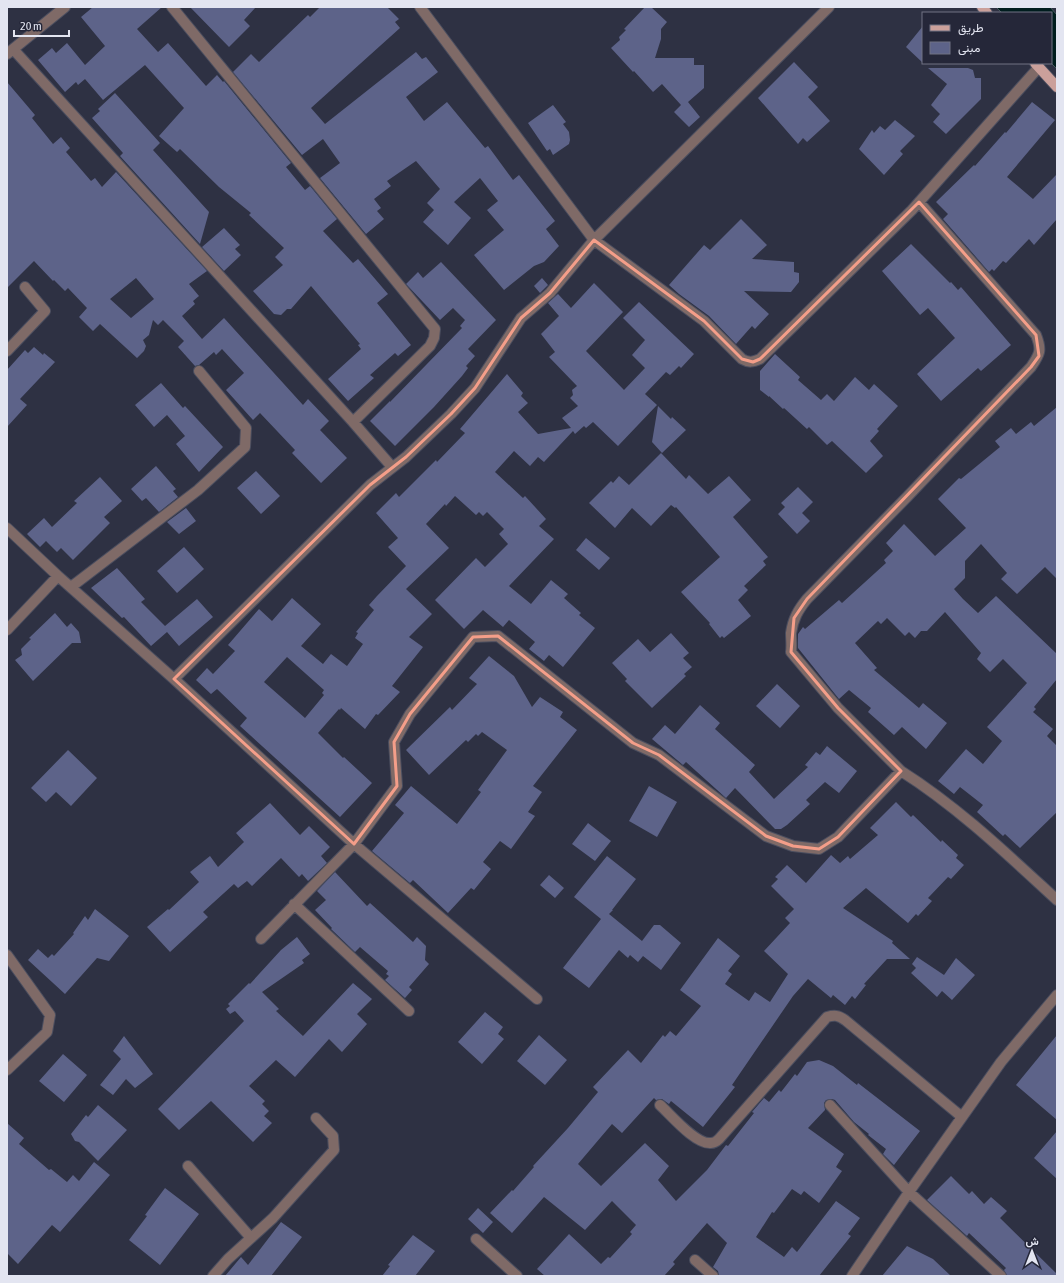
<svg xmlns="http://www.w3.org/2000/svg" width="1064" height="1283" viewBox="0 0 1064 1283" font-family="'Asap Condensed',Vazirmatn,sans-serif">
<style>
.water{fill:#001d1e;stroke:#44595d}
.building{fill:#5d6389;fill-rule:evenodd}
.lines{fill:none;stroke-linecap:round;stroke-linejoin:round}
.minor-casing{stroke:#4b4e5f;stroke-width:12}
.major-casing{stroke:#4b4e5f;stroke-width:12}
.minor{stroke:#7f6a67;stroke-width:10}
.major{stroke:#cba09b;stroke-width:10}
.marked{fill:none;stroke:#f49e89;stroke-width:3;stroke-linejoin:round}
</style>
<rect width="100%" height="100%" fill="#2e3143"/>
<path class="water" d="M996 7H1050L1057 15V69L1051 63V13H1002Z"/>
<path class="building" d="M93 7H162L137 29 158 52 168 43 206 86 217 75 223 82 224 81 291 163 286 167 305 190 310 186 337 219 323 231 353 263 358 259 388 294 377 303 411 345 398 356 395 353 370 375 374 378 348 401 328 379 361 349 358 345 360 344 311 286 291 309H287L281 315 274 314 253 291 283 265 275 257 284 248 249 215 251 213 219 187 180 149 177 152 159 136 184 108 145 65 103 100 85 79 78 85 76 82 65 92 38 60 52 48 56 53 67 43 85 65 105 46 81 17Z
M190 7H256L244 20 250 26 229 47Z
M320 7H387L399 19 395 22 400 28 311 108 325 124 416 52 422 59 426 57 438 72 406 97 424 121 447 102 485 148 488 146 513 180 519 175 555 221 546 229 559 246 544 262 534 266 504 290 474 255 504 230 487 210 498 201 480 178 454 202 471 218 448 245 423 222 434 210 427 203 440 189 416 161 387 181 391 186 374 199 381 208 377 211 384 219 366 234 320 178 340 163 323 139 302 155 233 72 251 54 259 62 308 15 310 17Z
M645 7H651L667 22 661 29V39L655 58H694V65H704V88L688 102 700 117 689 127 674 112 681 105 662 84 653 92 634 71 633 72 611 48 620 40 619 37 626 30 624 29Z
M923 26V63L906 47Z
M794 62 818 87 808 97 830 121 807 142 803 138 798 144 758 98Z
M928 68H968L973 70 975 78H981V99L946 134 933 122 940 114 931 105 947 84Z
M7 82 35 115 32 118 53 144 61 137 70 148 66 152 91 181 95 178 102 187 116 172 207 271 189 284 199 296 193 301 195 304 182 316 202 339 224 318 303 405 308 399 329 421 320 430 347 458 321 483 292 453 295 450 260 413 253 420 226 390 244 373 222 349 216 355 214 352 199 365 195 366 178 347 184 341 163 320 158 325 153 320 149 335 143 340 146 346 144 351 137 358 100 324 93 331 79 317 87 308 68 288 65 291 54 280 53 281 34 261 7 288ZM136 278 154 299 131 318 110 299Z
M115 93 160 143 153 150 209 212 200 244 120 156 123 153 92 118 100 111 98 109Z
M1032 102 1055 120 1007 177 1033 199 1057 174V219L1034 245 1029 239 1006 263 1003 261 994 271 992 269 989 272 943 219 948 214 936 202 974 165 975 166 1005 132 1006 133Z
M553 105 566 122 563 124 569 132 570 140 569 144 553 155 550 149 547 151 528 123Z
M895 120 915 136 900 151 903 154 884 175 859 149 872 130 874 133 880 126 885 130Z
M741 219 767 245 752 259 794 262V272L799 273V282L791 292 744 291 769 314 755 329 752 326 736 344 709 316 679 294 669 285 704 245 710 250Z
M224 228 240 245 235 249 241 255 224 271 202 247Z
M911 244 950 283 951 282 958 290 961 287 1011 345 981 371 978 368 941 401 917 374 955 338 928 308 920 315 882 271Z
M441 262 496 320 468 349 475 356 466 366 468 368 462 376 434 407 395 446 370 421 390 401V402L462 328 460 326 465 320 453 308 440 320 406 284 418 272 423 278Z
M542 278 548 285 540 293 534 286Z
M594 283 623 312 586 351 624 390 645 368 632 355 645 340 623 318 639 302 694 354 681 368 679 366 670 375 666 372 645 394 657 405 618 446 593 422 586 428 584 426 575 434 573 431 544 462 538 457 530 466 514 451 495 472 523 498 525 496 546 519 539 526 554 539 509 586 531 604 551 580 568 594 564 598 581 613 579 615 595 628 563 667 549 655 544 661 529 649 535 642 509 620 503 627 483 610 464 629 435 600 476 558 485 567 508 544 499 534 504 529 487 512 483 516 479 512 476 515 455 496 446 506 445 504 426 524 449 548 406 589 432 614 409 637 423 647 392 686 400 692 378 715 376 714 365 729 341 708 340 710 339 709 318 733 343 758 344 757 372 783 340 817 240 726 247 718 217 689 211 694 196 680 207 668 213 674 235 651 228 645 259 609 272 621 292 598 321 624 301 646 323 664 331 654 347 666 363 644 355 638 358 633 356 632 374 610 369 605 377 596 406 566 388 547 398 538 376 513 396 493 399 497 436 460 437 462 465 433 460 429 507 374 523 393 521 396 528 403 518 412 538 434 571 428 562 418 578 406 570 398 573 395 572 390 577 386 549 357 555 352 541 334 559 316 548 303 558 294 571 308ZM287 657 324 690 322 693 324 695 305 718 264 682Z
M34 347 43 355 44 353 55 362 20 399 27 405 7 427V370L25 350 28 353Z
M775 354 800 377 798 380 821 400 827 394 834 401 855 377 869 390 874 384 898 406 877 429 879 431 870 441 883 456 866 473 832 441 827 445 809 427 807 429 784 408 783 409 769 396V397L760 390V371Z
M161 383 183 408 185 406 223 447 199 472 176 444 185 436 167 415 154 427 135 405Z
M658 406 671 419 672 417 686 430 662 453 652 442Z
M1057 407V579L1045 567 1017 594 1001 579 1007 573 981 544 965 561V578L954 589 963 599 978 613 996 596 1057 654V679L1034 707 1036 709 1033 712 1053 729 1047 736 1057 746V812L1020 848 1005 834 1003 836 977 812 983 805 960 787 954 794 938 781 966 749 983 764 1002 741 987 727 1027 683 1003 659 990 672 977 659 981 653 945 612 927 631H921L915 638 909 632 905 636 887 618 881 624 878 621 855 643 877 668 874 670 919 708 923 703 947 723 926 749 902 727 894 735 868 712 871 708 849 690 839 699 798 648V634L803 627 805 629 839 600 842 603 886 563 884 560 893 551 886 543 904 524 935 556 966 528 938 499 959 478 961 479 1000 447 995 441 1011 428 1016 434 1031 422 1034 426Z
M661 453 686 479 689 475 708 494 729 476 751 500 733 517 768 557 763 561 766 565 744 586 748 590 738 600 751 616 724 638 722 636 720 638 709 624 710 623 681 592 720 557 676 507 675 508 671 505 651 526 632 508 615 528 589 503 611 481 613 483 619 476 629 485Z
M156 466 176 489 173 491 178 497 159 512 146 498 142 501 131 489Z
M256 471 280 496 261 514 237 488Z
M100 477 122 501 104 517 110 523 73 560 61 548 57 552 46 541 40 547 27 534 44 518 52 527 77 503 74 501Z
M798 487 813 502 802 513 810 521 797 534 778 514 785 507 781 503Z
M186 508 196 521 179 534 167 522Z
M586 538 610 558 599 570 576 550Z
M184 547 204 569 177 593 157 571Z
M117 568 145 599 141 602 165 626 197 599 213 617 179 646 167 632 151 646 124 617 122 618 91 588Z
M55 613 67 627 71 623 79 632 81 643H72L33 681 15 660 22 655 21 649 31 639 29 638Z
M671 633 689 653 683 658 692 667 684 674 686 676 652 708 625 681 627 679 612 663 638 639 650 652Z
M489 656 514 676 532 707 540 697 563 712 560 717 577 730 533 786 542 792 528 812 535 816 511 849 500 841 483 862 491 869 474 890 471 888 448 913 413 880 410 883 372 851 404 813 395 805 411 786 457 824 481 792 478 790 507 750 482 732 478 736 476 734 468 742 466 740 429 775 406 750 450 707 452 710 477 684 469 678Z
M777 684 800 706 780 728 756 706Z
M700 705 720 723 715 729 755 765 749 772 774 799 808 767 805 765 816 752 820 755 827 746 857 771 839 793 825 782 806 800 810 804 787 825 781 829H775L735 788 726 798 686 762 683 765 652 739 665 725 675 734Z
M68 750 97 778 71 806 56 792 46 802 31 788Z
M649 786 677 802 657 837 629 821Z
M896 802 911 817 913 815 941 842 942 840 958 855 956 858 964 865 951 879 948 877 928 898 932 901 918 916 916 914 908 923 866 888 843 908 893 941 892 943 910 959H887L864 984 866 985 855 999 852 996 845 1005 833 995 831 998 808 979 793 996 732 1085 735 1087 703 1127 671 1101 669 1104 662 1099 656 1100 654 1098 622 1133 612 1124 578 1164 601 1186 645 1143 669 1166 658 1180 676 1201 707 1170 726 1145 728 1146 754 1113 752 1112 764 1098 769 1102 779 1090 781 1092 795 1074 797 1076 807 1062 819 1060 833 1066 857 1085 858 1083 920 1131 894 1165 883 1154 886 1149 868 1135 869 1134 854 1122 835 1100 832 1099 826 1100 824 1103 825 1110 808 1128 844 1154 836 1167 842 1171 819 1203 804 1191 801 1195 792 1189 774 1213 772 1212 756 1237 784 1257 792 1247 797 1252 836 1201 860 1218 848 1234 851 1236 819 1276H719L718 1271 713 1267 727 1243 707 1223 673 1262 675 1264 664 1276H545L537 1269 569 1234 601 1264 608 1257 610 1258 632 1234 630 1232 636 1225 612 1201 585 1230 544 1197 512 1233 490 1213 512 1190 513 1191 534 1167 533 1166 568 1128 598 1092 593 1087 628 1050 641 1063 663 1035 665 1037 670 1031 676 1036 701 1006 680 990 718 938 740 956 728 971 732 974 725 984 749 1001 755 992 770 1002 788 974 764 951 790 923 785 918 794 909 771 886 778 879 775 877 787 865 806 883 831 855 840 863 848 856 850 859 878 835 870 828Z
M270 803 300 835 309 826 330 847 321 856 327 863 308 881 302 874 299 877 281 858 252 886 247 881 238 888 234 884 203 912 208 917 170 952 147 927 168 909 169 910 199 882 190 872 210 856 218 867 244 842 236 833Z
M588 823 611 841 595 861 572 844Z
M607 856 636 879 612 910H613L609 914 642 941 654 925H660L681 943 661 970 643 956 638 962 630 955 628 958 619 950 589 988 563 968 601 919 574 897Z
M335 872 367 906 370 903 413 942 417 937 426 946 425 960 429 964 409 987 412 990 405 998 385 980 389 976 386 974 388 971 360 947 355 952 331 929 332 928 315 910 326 900 317 891Z
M549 875 564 888 555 898 540 885Z
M95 909 129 936 109 961 97 958 65 994 28 960 38 949 48 958 52 954 54 956 74 934 73 933 85 916 88 920Z
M297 937 310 954 302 960 304 963 262 992 279 1009 276 1011 303 1036 353 983 372 999 357 1014 367 1024 342 1052 329 1039 295 1077 276 1060 249 1086 265 1101 262 1104 269 1111 264 1116 272 1123 253 1142 211 1101 179 1130 158 1109 244 1021 235 1011 230 1014 226 1009 230 1006 228 1004 249 983 250 984 281 950Z
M917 957 944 975 956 958 975 975 952 1000 942 991 937 997 911 973 916 968 912 964Z
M485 1012 503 1027 498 1034 504 1039 482 1064 458 1042Z
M539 1035 567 1060 545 1085 517 1061Z
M1057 1035V1120L1016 1085Z
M124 1036 153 1074 135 1088 126 1079 113 1095 100 1085 121 1059 113 1051Z
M63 1054 87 1075 64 1102 39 1081Z
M98 1105 127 1130 98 1161 79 1142 75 1141 71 1134 86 1115 88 1117Z
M7 1123 24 1138 19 1144 49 1170 51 1169 67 1182 73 1175 79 1181 94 1162 110 1175 60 1232 52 1225 18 1264 7 1253Z
M1057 1131V1179L1034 1158Z
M951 1176 969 1194 972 1191 984 1204 991 1197 1007 1211 1000 1218 1057 1274V1276H1007L1004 1270 1006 1268 969 1233 967 1236 927 1200Z
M165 1188 199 1214 160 1265 129 1240 147 1216 145 1215Z
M478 1208 493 1222 483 1233 468 1219Z
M281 1222 302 1237 271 1276H225L241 1257 248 1265Z
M413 1235 435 1251 415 1276H382L390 1266 388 1265Z
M907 1246 933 1259 951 1276H882Z"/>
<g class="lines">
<g class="minor-casing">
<path id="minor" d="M172 7 435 329 434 338 430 346 353 422
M829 7 594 240 704 321 742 359C749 363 753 362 760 359L912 210 1039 67
M13 49 353 422 392 467
M7 54 65 7
M7 351 45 311 25 287
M7 528 58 576
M71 587 198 490 245 447 246 428 199 371
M7 630 58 576 174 679 370 485 406 457 451 414 475 388 521 318 550 293 594 240 420 7
M174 679 354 844 537 999
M901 771 838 708 791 652C792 646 791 639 791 633 793 619 798 610 807 599L907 497 1031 367C1040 354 1042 350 1036 335L919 202
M294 904 409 1011
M261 939 354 844 397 786 394 742 410 714 473 637 498 636 633 743 659 755 766 836 793 846 819 849 838 837 901 771C958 807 1008 855 1057 900
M7 955 50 1015 47 1032 7 1070
M660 1105C671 1115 696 1145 711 1143 715 1143 717 1141 719 1139L827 1017C834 1015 838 1015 845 1020L962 1117
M830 1105 909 1192 1001 1276
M188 1166 251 1238
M476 1239 517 1276
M695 1260 713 1276
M213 1276 228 1259 273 1218 334 1150 333 1136 316 1118
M852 1276 909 1192 1001 1062 1057 995"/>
</g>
<g class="major-casing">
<path id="major" d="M982 7 987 13
M1035 63 1057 87"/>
</g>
<use href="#minor" class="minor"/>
<use href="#major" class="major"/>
</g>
<path class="marked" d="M919 202 1036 335 1039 356 1031 367 807 599 794 618 791 652 838 708 901 771 838 837 819 849 793 846 766 836 659 755 633 743 498 636 473 637 410 714 394 742 397 786 354 844 174 679 370 485 406 457 451 414 475 388 521 318 550 293 594 240 704 321 742 359 753 362 760 359Z"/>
<rect width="1064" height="1283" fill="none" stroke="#e3e5f1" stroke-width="16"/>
<rect x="922" y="12" width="130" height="52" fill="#252739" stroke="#717383"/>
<rect x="930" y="25" width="20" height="6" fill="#cba09b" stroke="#717383"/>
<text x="958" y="32" font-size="12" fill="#e3e5f1">طريق</text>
<rect x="930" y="42" width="20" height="12" fill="#5d6389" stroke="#717383"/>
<text x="958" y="52" font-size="12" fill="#e3e5f1">مبنى</text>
<g transform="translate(1032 1251)" stroke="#252739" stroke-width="3" paint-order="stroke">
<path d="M0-3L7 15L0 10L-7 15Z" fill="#e3e5f1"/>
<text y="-6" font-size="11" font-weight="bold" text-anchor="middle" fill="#e3e5f1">ش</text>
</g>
<path d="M14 30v6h55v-6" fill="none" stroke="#e3e5f1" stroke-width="2"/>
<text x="20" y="30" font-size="12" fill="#e3e5f1" stroke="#252739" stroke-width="3" paint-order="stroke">20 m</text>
</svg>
